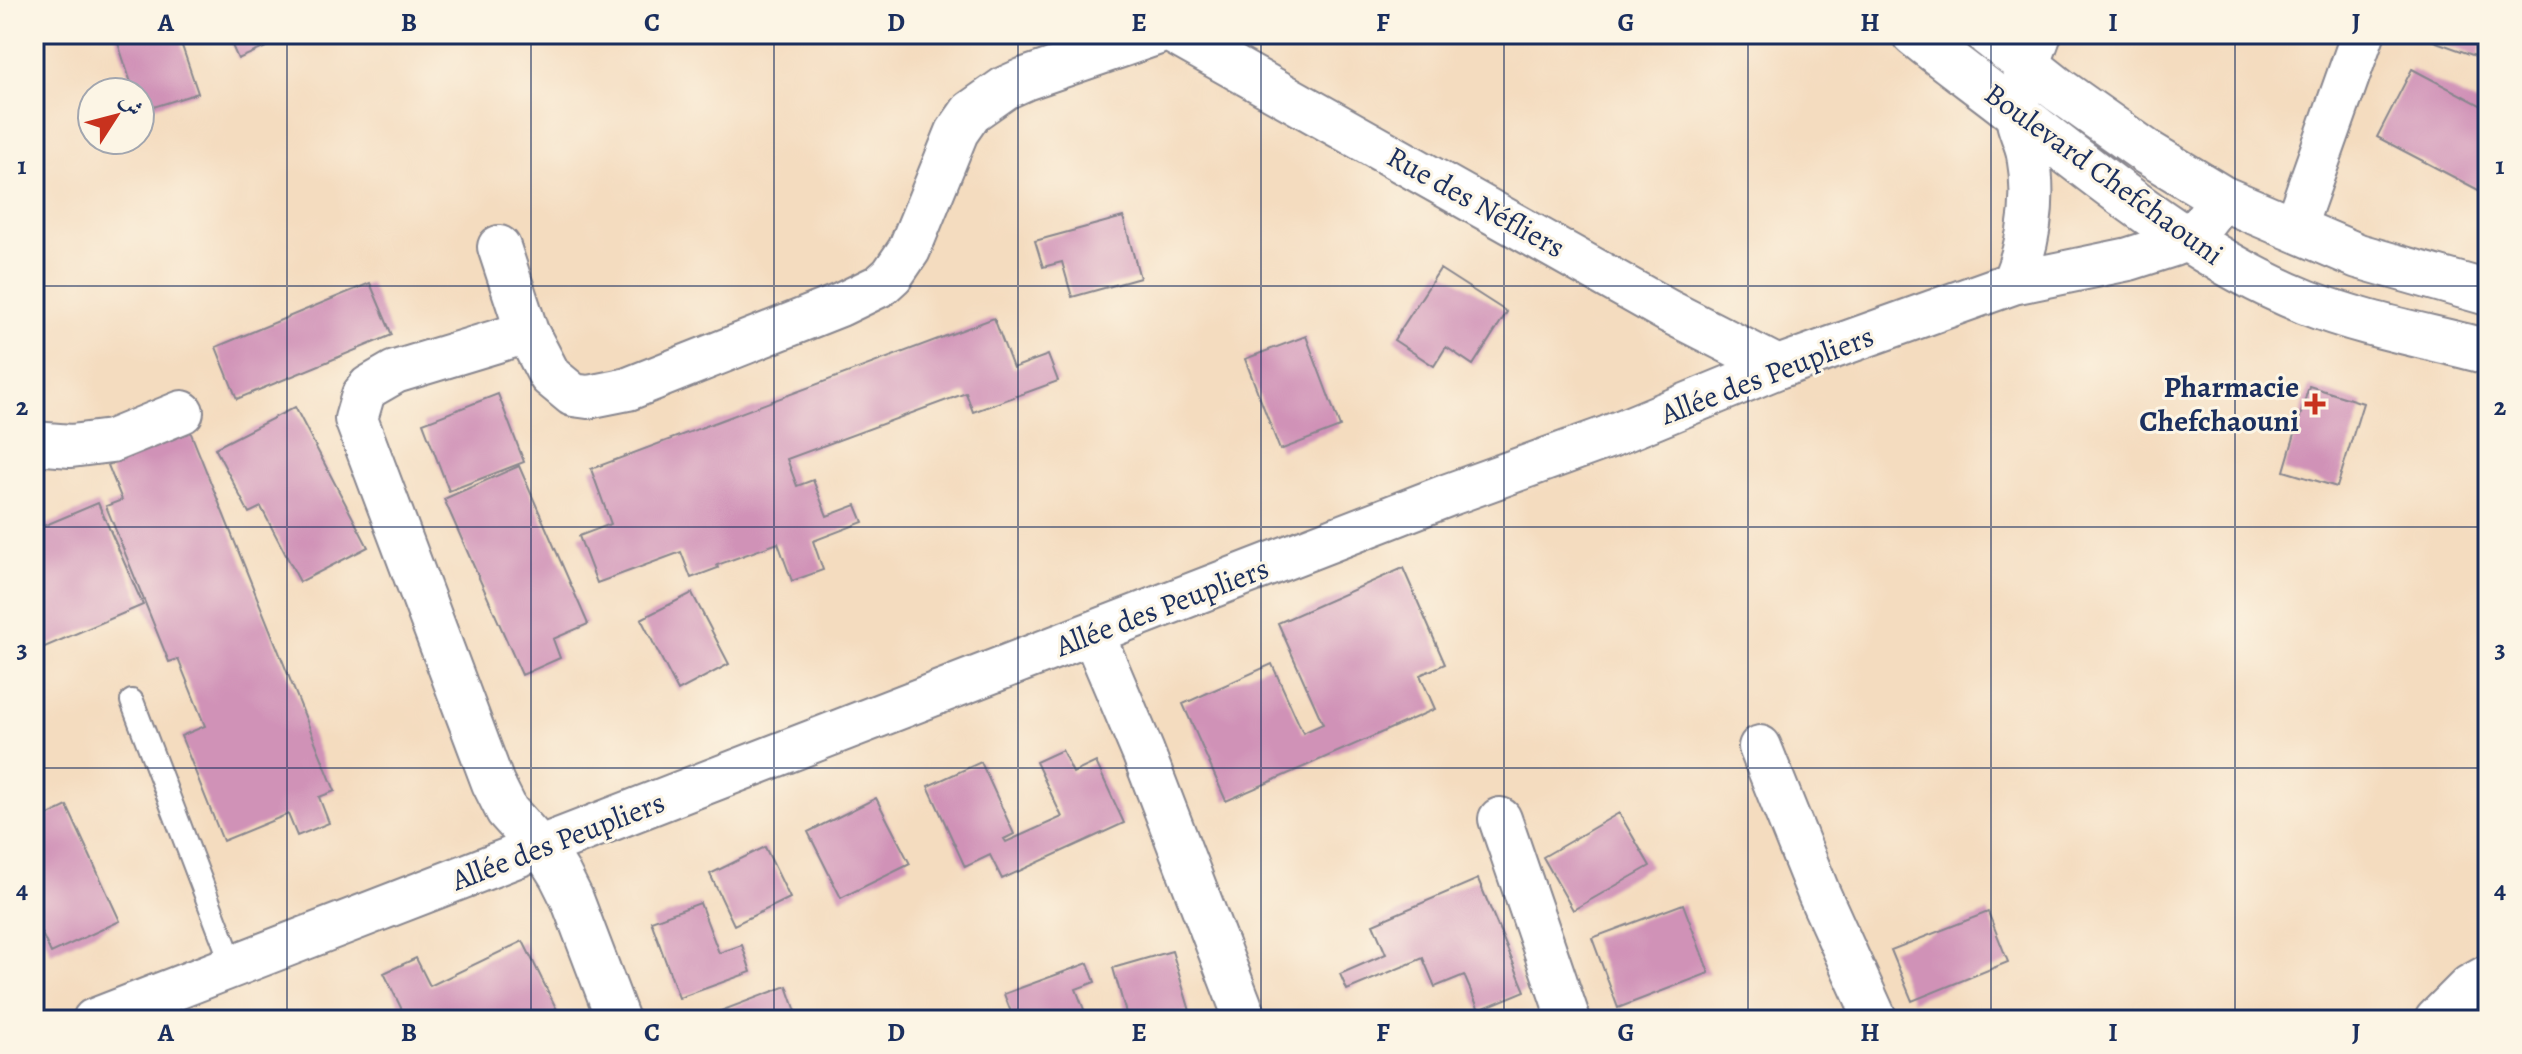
<svg xmlns="http://www.w3.org/2000/svg" width="2522" height="1054" viewBox="0 0 2522 1054" font-family="Alegreya,Amiri,serif">
<style>
.building{fill:#d092b7}
.lines{fill:none;stroke-linecap:round;stroke-linejoin:round}
.service-casing{stroke:#88868e;stroke-width:26}
.minor-casing{stroke:#88868e;stroke-width:46}
.tertiary-casing{stroke:#88868e;stroke-width:48}
.service{stroke:#fff;stroke-width:22}
.minor{stroke:#fff;stroke-width:42}
.tertiary{stroke:#fff;stroke-width:44}
.grid{fill:none;stroke:#1b2f5e;stroke-width:2;stroke-opacity:0.55}
.poi-dot{fill:#c8321e;stroke:#fcf5e5;stroke-width:3}
.labels{text-anchor:middle;stroke-width:6;stroke-linejoin:round;paint-order:stroke}
.street-label{font-size:30px;fill:#1b2f5e;stroke:#fcf5e5}
.poi-label{font-size:30px;font-weight:bold;fill:#1b2f5e;stroke:#fcf5e5;text-anchor:end}
.neatline{fill:none;stroke:#1b2f5e;stroke-width:3}
.grid-label{font-size:26px;text-anchor:middle;font-weight:bold;fill:#1b2f5e}
</style>
<rect width="100%" height="100%" fill="#fcf5e5"/>
<filter id="ink" filterUnits="userSpaceOnUse"><feTurbulence type="fractalNoise" baseFrequency=".0125" numOctaves="2"/><feDisplacementMap in="SourceGraphic" scale="16" xChannelSelector="R" yChannelSelector="G"/><feConvolveMatrix kernelMatrix="1 2 1 2 8 2 1 2 1" color-interpolation-filters="sRGB"/></filter>
<filter id="wash" filterUnits="userSpaceOnUse"><feTurbulence type="fractalNoise" baseFrequency=".006" numOctaves="4" result="noise"/><feDisplacementMap in="SourceGraphic" scale="32" xChannelSelector="R" yChannelSelector="G"/><feGaussianBlur stdDeviation="1.8" result="paint"/><feColorMatrix in="noise" values="0 0 0 0 0 0 0 0 0 0 0 0 0 0 0 0 0 1.4 0 .05"/><feComposite in="paint" operator="in"/></filter>
<g filter="url(#wash)">
<rect width="100%" height="100%" fill="#f4dcbf"/>
<g id="blocks">
<path class="building" d="M115 34H178L198 93 141 111 140 92H134Z
M227 34H275L278 42 238 59Z
M2414 34H2486L2478 57Z
M2412 69 2488 109V195L2377 137Z
M1123 217 1140 278 1072 297 1062 262 1043 267 1035 241Z
M1440 269 1507 312 1473 365 1446 347 1434 366 1394 340Z
M370 283 392 335 237 399 216 347Z
M994 318 1013 368 1048 355 1058 381 973 412 966 393 787 459 797 486 813 480 827 516 856 505 863 522 813 541 823 570 792 581 778 543 717 565 718 568 691 578 681 552 597 583 579 536 611 524 591 469Z
M1306 336 1340 427 1280 450 1245 359Z
M2309 386 2363 403 2337 487 2284 471Z
M498 394 524 462 449 491 423 423Z
M295 407 368 547 300 582 261 507 249 513 215 448Z
M190 431 335 791 319 797 329 823 297 836 288 814 223 841 181 736 205 726 178 659 169 662 106 506 122 500 108 465Z
M519 466 588 624 553 639 560 658 522 675 444 499Z
M98 503 143 605 40 649 34 634V530Z
M1403 568 1445 664 1420 675 1435 709 1226 801 1183 704 1272 664 1303 733 1323 724 1278 623Z
M692 593 729 664 678 691 641 619Z
M1062 750 1073 773 1096 762 1124 823 1002 879 990 855 965 867 928 786 981 762 1014 834 1004 839 1006 842 1062 817 1036 762Z
M876 798 910 864 841 898 808 832Z
M67 806 120 921 51 953 34 917V822Z
M1619 813 1650 866 1573 910 1543 857Z
M765 847 790 898 734 925 710 874Z
M1478 879 1525 991 1479 1010 1464 975 1435 987 1423 958 1347 990 1340 974 1386 954 1373 924Z
M700 903 719 953 742 945 751 972 679 998 651 921Z
M1683 904 1709 973 1618 1008 1592 938Z
M1988 912 2008 962 1912 1001 1891 950Z
M523 941 562 1020H407L384 973 416 958 430 986Z
M1172 951 1190 1011 1158 1020H1128L1113 968Z
M1088 963 1095 982 1076 989 1088 1020H1014L1004 994Z
M787 986 799 1020H697Z"/>
</g>
</g>
<g filter="url(#ink)">
<use href="#blocks" fill-opacity="0" stroke="#88868e" stroke-width="2"/>
<g class="lines">
<g class="service-casing">
<path id="service" d="M132 701 233 966"/>
</g>
<g class="minor-casing">
<path id="minor" d="M1175 34 1668 311 1778 367
M2294 229 2363 34
M499 247 527 332 550 376 573 395 588 397 628 389 840 305 881 285 892 275 909 250 957 132 971 112 1005 88 1025 79 1156 34
M2013 283C2030 241 2036 199 2028 154 2026 141 2016 125 2017 112 2017 91 2033 54 2040 34
M527 332 395 372 369 387 363 395 356 419 493 783 507 811 550 859 560 875 572 899 618 1020
M34 443 71 446 111 441 182 412
M1093 634 1143 752 1246 1020
M1760 747 1819 894 1876 1020
M1500 819 1569 1020
M94 1020 1448 495 1608 437 1778 367 2013 283 2129 259 2173 245 2186 240 2200 227 2222 198
M2436 1020 2470 986 2488 976"/>
</g>
<g class="tertiary-casing">
<path id="tertiary" d="M1914 34C1947 61 1982 86 2015 112 2107 183 2197 258 2306 302 2364 325 2428 336 2488 352
M1988 34 2059 90 2148 153 2222 198 2358 256 2488 293"/>
</g>
<use href="#service" class="service"/>
<use href="#minor" class="minor"/>
<use href="#tertiary" class="tertiary"/>
</g>
</g>
<path class="grid" d="M287 34V1020M531 34V1020M774 34V1020M1018 34V1020M1261 34V1020M1504 34V1020M1748 34V1020M1991 34V1020M2235 34V1020M34 286H2488M34 527H2488M34 768H2488"/>
<path class="poi-dot" d="M2311 392h8v8h8v8h-8v8h-8v-8h-8v-8h8z"/>
<g class="labels">
<g class="street-label">
<text transform="translate(2104 174) rotate(36)" y="10">Boulevard Chefchaouni</text>
<text transform="translate(1476 202) rotate(29)" y="10">Rue des Néfliers</text>
<text transform="translate(1767 375) rotate(-21)" y="10">Allée des Peupliers</text>
<text transform="translate(1162 607) rotate(-21)" y="10">Allée des Peupliers</text>
<text transform="translate(558 841) rotate(-21)" y="10">Allée des Peupliers</text>
</g>
<g class="poi-label">
<text x="2299" y="397">Pharmacie<tspan x="2299" dy="34">Chefchaouni</tspan></text>
</g>
</g>
<rect width="2522" height="1054" fill="none" stroke="#fcf5e5" stroke-width="88"/>
<g transform="translate(116 116) rotate(54)"><circle r="38" fill="#fcf5e5" stroke="#a2a6af" stroke-width="2"/>
<path d="M0-6L14 30L0 20L-14 30Z" fill="#c8321e"/>
<text y="-12" font-size="22" font-weight="bold" text-anchor="middle" fill="#1b2f5e">ش</text>
</g>
<rect x="44" y="44" width="2434" height="966" class="neatline"/>
<g class="grid-label">
<text x="166" y="31">A</text>
<text x="409" y="31">B</text>
<text x="652" y="31">C</text>
<text x="896" y="31">D</text>
<text x="1139" y="31">E</text>
<text x="1383" y="31">F</text>
<text x="1626" y="31">G</text>
<text x="1870" y="31">H</text>
<text x="2113" y="31">I</text>
<text x="2356" y="31">J</text>
<text x="22" y="174">1</text>
<text x="2500" y="174">1</text>
<text x="22" y="415">2</text>
<text x="2500" y="415">2</text>
<text x="22" y="657">3</text>
<text x="2500" y="657">3</text>
<text x="22" y="898">4</text>
<text x="2500" y="898">4</text>
<text x="166" y="1041">A</text>
<text x="409" y="1041">B</text>
<text x="652" y="1041">C</text>
<text x="896" y="1041">D</text>
<text x="1139" y="1041">E</text>
<text x="1383" y="1041">F</text>
<text x="1626" y="1041">G</text>
<text x="1870" y="1041">H</text>
<text x="2113" y="1041">I</text>
<text x="2356" y="1041">J</text>
</g>
</svg>
